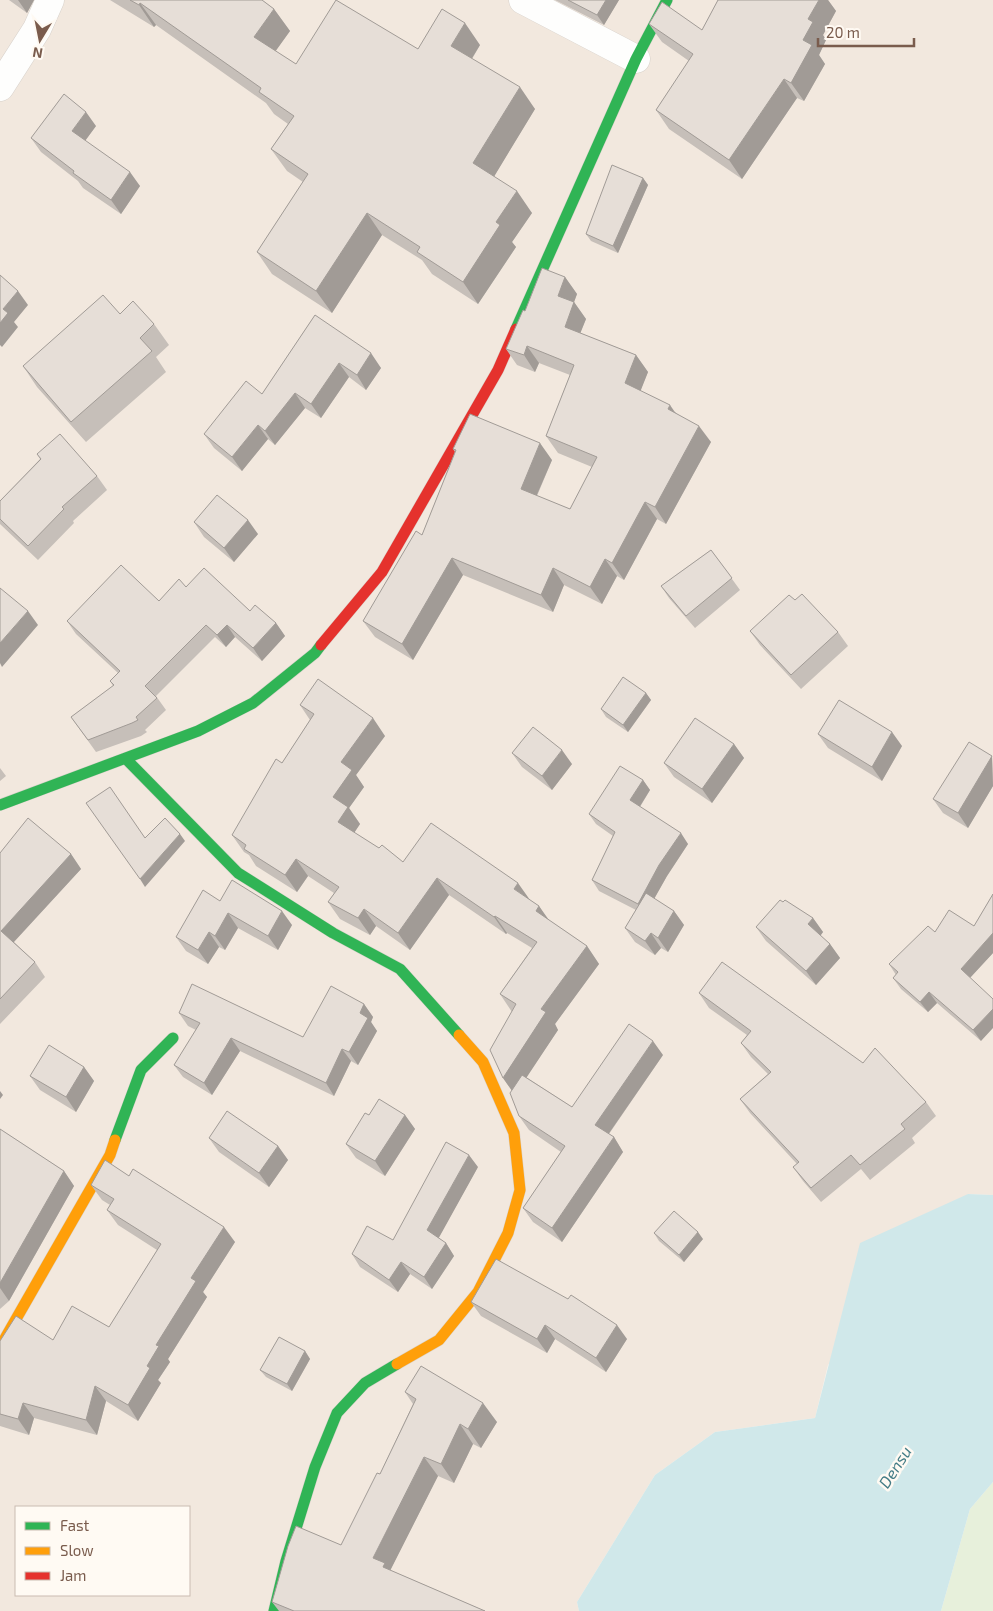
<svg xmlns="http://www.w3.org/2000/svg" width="993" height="1611" viewBox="0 0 993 1611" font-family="'Exo 2',sans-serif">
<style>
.residential{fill:#f2e8de;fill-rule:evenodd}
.green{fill:#e7f0db}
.water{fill:#d0e8ea}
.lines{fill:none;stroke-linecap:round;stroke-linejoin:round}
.street-casing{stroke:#d7d1cb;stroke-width:29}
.fast-casing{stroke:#d9d2cb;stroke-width:12}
.slow-casing{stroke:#d9d2cb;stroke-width:12}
.jam-casing{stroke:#d9d2cb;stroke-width:12}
.street{stroke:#fefefd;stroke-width:28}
.fast{stroke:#30b455;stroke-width:11}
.slow{stroke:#ff9f0a;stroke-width:11}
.jam{stroke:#e5322d;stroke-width:11}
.wall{fill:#c6bfb9}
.shaded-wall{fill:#a19b96}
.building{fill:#e6ded7;stroke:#a19b96}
.labels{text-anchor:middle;stroke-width:5;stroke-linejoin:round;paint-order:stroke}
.water-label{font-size:16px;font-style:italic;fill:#437c86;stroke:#fffaf3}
</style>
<rect width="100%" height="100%" fill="#f9f5f0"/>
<path class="residential" d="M0 0H993V1195L968 1194 828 1365 815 1418 715 1432 655 1475 577 1602 579 1611H0ZM16 1507H189V1595H16Z"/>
<path class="green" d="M993 1482V1611H941L970 1509Z"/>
<path class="water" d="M968 1194 993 1195V1482L970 1509 941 1611H579L577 1602 655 1475 715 1432 815 1418 860 1243Z"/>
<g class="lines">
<g class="street-casing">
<path id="street" d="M523 0 636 59
M0 87 37 29 50 0"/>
</g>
<g class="fast-casing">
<path id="fast" d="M516 329 636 59 667 0
M126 759 238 873 333 933 400 969 459 1035
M0 805 198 731 253 703 315 653 321 645
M115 1140 141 1070 173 1038
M274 1611 286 1561 315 1467 337 1413 365 1383 397 1364"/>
</g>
<g class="slow-casing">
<path id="slow" d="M0 1347 110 1155 115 1140
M397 1364 439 1340 478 1292 508 1233 520 1190 514 1133 483 1062 459 1035"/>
</g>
<g class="jam-casing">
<path id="jam" d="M321 645 382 572 498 370 516 329"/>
</g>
<use href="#street" class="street"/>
<use href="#fast" class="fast"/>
<use href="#slow" class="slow"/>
<use href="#jam" class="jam"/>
</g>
<path class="wall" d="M9 0H34L27 13Z
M110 0H262L274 9 290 31 275 51 296 64 418 49 480 45 472 59 535 109 494 176 532 213 512 242 516 247 478 304 432 274 422 260 382 235 332 313 272 274 257 252 303 182 287 171 271 149 288 124 274 114 266 103 156 25 154 27Z
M555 0H619L604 25Z
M718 0H828L836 11 823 35 826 40 819 55 825 64 804 101 797 98 742 179 669 129 656 110 689 61 662 42 649 24 702 30Z
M96 126 85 141 140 186 121 214 83 188 78 181 41 152 31 138Z
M643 178 648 185 618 253 591 241 586 234Z
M565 277 577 294 574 302 586 319 580 333 636 355 648 372 640 391 675 412 711 442 666 524 657 519 624 580 617 576 602 604 564 585 553 612 463 575 413 660 375 637 363 621 422 535 455 452 453 449 552 460 537 496 570 509 592 467 558 453 546 436 570 375 539 363 535 372 517 365 506 349 525 311Z
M120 314 154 324 169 345 156 357 166 372 86 442 37 387 23 366Z
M315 315 381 368 366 390 349 377 321 418 305 408 275 445 268 439 242 471 214 448 204 434 262 394Z
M37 454 97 476 107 490 73 521 74 523 38 560 0 524V501L40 459Z
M194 522 258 534 234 562 204 537Z
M711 550 740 590 695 628 669 598 661 586Z
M186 587 250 611 276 623 285 636 262 661 235 637 226 647 215 637 156 696 166 710 145 730 147 732 141 736 96 752 71 717 113 686 110 681 118 673 76 634 67 621 159 601Z
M795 600 838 632 848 646 801 689 760 645 750 631Z
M646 693 651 700 628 732 606 717 601 709Z
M300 705 385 736 356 775 364 787 349 808 360 824 354 833 379 848 403 862 530 900 539 906 547 919 587 946 599 964 555 1024 558 1030 526 1077 572 1107 663 1055 609 1134 614 1137 623 1152 562 1242 533 1222 523 1208 561 1152 529 1130 519 1116 512 1091 503 1078 512 1012 500 994 532 948 507 933 506 934 449 895 410 950 376 926 370 935 340 919 328 902 334 893 308 876 297 892 256 866 249 855 244 852 232 835 282 763 310 720Z
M818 734 902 746 882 781 828 748Z
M734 744 744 758 712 803 674 777 664 763Z
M512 753 572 764 552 790 522 767Z
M992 756 993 786 968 828 943 813 933 799Z
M0 768 6 776 0 781Z
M643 780 650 790 640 807 688 844 667 876 654 899 674 911 684 925 668 952 661 948 655 955 635 942 625 928 636 910 599 891 592 880 613 836 596 824 589 814Z
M0 853 71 854 81 869 14 942 35 962 45 977 0 1024Z
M993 894V953L970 978 981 1041 937 1003 928 1012 901 989 893 978 896 975 889 964 935 932 974 926Z
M220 901 292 925 278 950 238 928 225 950 219 947 208 964 186 951 176 937Z
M783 902 813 918 823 932 820 936 830 944 840 958 816 985 766 941 756 927Z
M699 993 863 1063 926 1102 936 1116 912 1138 915 1143 870 1180 861 1169 821 1202 803 1181 793 1167 797 1164 750 1113 740 1099 768 1074 751 1057 741 1043 747 1035 709 1008Z
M364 1004 373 1017 371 1022 377 1031 358 1065 351 1061 334 1096 240 1051 212 1095 183 1077 174 1065 196 1030 188 1026 179 1013 303 1037Z
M84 1067 94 1081 76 1112 40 1090 30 1076Z
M369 1115H405L415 1129 385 1176 356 1158 346 1144Z
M0 1129 64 1171 74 1186 9 1301 0 1309Z
M209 1138 278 1146 288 1160 269 1187 219 1152Z
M478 1167 438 1238 446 1243 454 1256 432 1289 410 1274 398 1292 360 1267 352 1254 393 1240Z
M129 1176 235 1242 203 1292 207 1297 168 1359 170 1362 158 1380 161 1383 138 1421 106 1401 97 1435 34 1418 29 1435 0 1426V1341L53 1340 109 1327 157 1250 118 1225 107 1210 110 1205 102 1200 91 1185Z
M654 1233 703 1239 684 1262 659 1241Z
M471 1302 627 1339 606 1372 555 1339 547 1353 481 1316Z
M305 1351 310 1359 292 1391 266 1377 260 1370Z
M405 1392 497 1422 481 1448 473 1444 454 1483 438 1476 390 1570 485 1611H279L272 1602 341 1545 380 1474 413 1404Z"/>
<path class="shaded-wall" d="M18 0H34L27 13Z
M606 0H619L604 25 597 15Z
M819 0H828L836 11 823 35 826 40 819 55 825 64 804 101 791 83 808 19Z
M140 3 156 25 154 27 139 5Z
M274 9 290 31 270 59 254 37Z
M465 23 480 45 466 68 451 46Z
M784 79 797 98 742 179 729 160Z
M520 87 535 109 489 185 473 163Z
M86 112 96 126 82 145 72 131Z
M130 172 140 186 121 214 111 200Z
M643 178 648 185 618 253 613 246Z
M517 191 532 213 512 242 516 247 478 304 463 282 496 222Z
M367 213 382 235 332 313 316 291Z
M565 277 577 294 570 313 558 296Z
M18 291 28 305 14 322 18 327 2 347 0 345V323L3 309Z
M574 302 586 319 576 344 565 327Z
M527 346 539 363 535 372 524 355Z
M371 353 381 368 366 390 357 375Z
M636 355 648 372 637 400 625 383Z
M339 363 349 377 321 418 311 404Z
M295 393 305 408 275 445 265 431Z
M670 405 681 421 668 409Z
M258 425 268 439 242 471 232 457Z
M699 426 711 442 666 524 655 507Z
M540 443 552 460 532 506 521 489Z
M645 502 657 519 624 580 612 563Z
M248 520 258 534 234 562 224 548Z
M452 558 463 575 413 660 402 644Z
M605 559 617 576 602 604 590 587Z
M553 568 564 585 553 612 541 595Z
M28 611 38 625 2 667 0 663V643Z
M276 623 285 636 262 661 253 648Z
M227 625 235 637 226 647 217 635Z
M646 693 651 700 628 732 623 725Z
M373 718 385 736 356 775 364 787 349 808 360 824 350 839 338 822 333 797 341 762Z
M892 732 902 746 882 781 872 767Z
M734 744 744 758 712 803 702 789Z
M562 750 572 764 552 790 542 776Z
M992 756 993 786 968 828 958 813Z
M643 780 650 790 637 811 630 800Z
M681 833 688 844 667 876 645 915 638 904 659 865Z
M180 834 185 841 145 887 140 879Z
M71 854 81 869 11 945 1 931Z
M296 859 308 876 297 892 285 875Z
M437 878 449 895 410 950 398 933Z
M518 883 530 900 514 889Z
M539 906 551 923 536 911Z
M364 909 376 926 370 935 358 918Z
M282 911 292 925 278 950 268 936Z
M674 911 684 925 668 952 658 938Z
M228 913 238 928 225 950 215 936Z
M495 916 507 933 506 934 494 917Z
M813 918 823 932 818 939 808 924Z
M209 932 219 947 208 964 198 950Z
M651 933 661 948 655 955 645 941Z
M993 933V953L968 980 961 969Z
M830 944 840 958 816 985 806 971Z
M587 946 599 964 555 1024 558 1030 515 1095 503 1078 541 1009Z
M929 992 937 1003 928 1012 920 1002Z
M364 1004 373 1017 371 1022 377 1031 358 1065 349 1052 360 1013Z
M993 1009V1028L981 1041 973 1030Z
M231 1038 240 1051 212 1095 204 1083Z
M653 1041 663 1055 605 1139 595 1125Z
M342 1049 351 1061 334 1096 326 1083Z
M84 1067 94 1081 76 1112 66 1097Z
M0 1091 3 1095 0 1099Z
M405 1115 415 1129 385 1176 375 1161Z
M614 1137 623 1152 562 1242 552 1228Z
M278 1146 288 1160 269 1187 259 1173Z
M469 1155 478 1167 436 1243 427 1230Z
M64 1171 74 1186 9 1301 0 1288V1283Z
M224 1227 235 1242 203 1292 207 1297 168 1359 170 1362 158 1380 161 1383 138 1421 128 1405 156 1345 191 1278Z
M698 1232 703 1239 684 1262 679 1255Z
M446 1243 454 1256 432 1289 424 1277Z
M401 1262 410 1274 398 1292 389 1280Z
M545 1325 555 1339 547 1353 537 1339Z
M617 1325 627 1339 606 1372 596 1358Z
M305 1351 310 1359 292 1391 287 1384Z
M95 1386 106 1401 97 1435 86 1420Z
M23 1403 34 1418 29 1435 18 1419Z
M483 1403 497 1422 481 1448 468 1429Z
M460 1424 473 1444 454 1483 441 1464Z
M424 1457 438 1476 390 1571 398 1583 373 1558Z"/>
<path class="building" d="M130 0H262L274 9 254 37 296 64 336 0 418 49 442 9 465 23 451 46 520 87 473 163 517 191 496 222 500 225 463 282 417 252 420 247 367 213 316 291 257 252 308 174 271 149 294 116 259 92 261 88 140 3 139 5Z
M568 0H606L597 15Z
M718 0H819L808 19 813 22 803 40 812 45 791 83 784 79 729 160 656 110 693 54 649 24 662 2 702 30Z
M64 94 86 112 72 131 130 172 111 200 73 173 74 171 31 138Z
M612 165 643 178 613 246 586 234Z
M542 268 565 277 558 296 574 302 565 327 636 355 625 383 670 405 668 409 699 426 655 507 645 502 612 563 605 559 590 587 553 568 541 595 452 558 402 644 363 621 416 531 422 535 456 450 453 449 470 414 540 443 521 489 570 509 597 457 546 436 574 365 527 346 524 355 506 349 523 310 525 311Z
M0 275 18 291 3 309 8 313 0 323Z
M103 295 120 314 133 301 154 324 140 338 152 351 71 422 23 366Z
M315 315 371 353 357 375 339 363 311 404 295 393 265 431 258 425 232 457 204 434 246 381 262 394Z
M60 434 97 476 62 507 64 509 28 546 0 519V501L41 459 37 454Z
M217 495 248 520 224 548 194 522Z
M711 550 732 578 686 616 661 586Z
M121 565 159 601 179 579 186 587 204 568 250 611 255 605 276 623 253 648 227 625 217 635 206 625 145 686 157 698 136 717 138 720 132 723 88 740 71 717 114 685 110 681 120 671 67 621Z
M0 588 28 611 0 643Z
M802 594 838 632 791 675 750 631 789 595 795 600Z
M623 677 646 693 623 725 601 709Z
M318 679 373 718 341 762 352 770 333 797 348 807 338 822 379 848 382 845 403 862 431 823 518 883 514 889 539 906 536 911 587 946 541 1009 546 1012 503 1078 490 1050 516 1004 500 994 537 942 495 916 494 917 437 878 398 933 364 909 358 918 328 902 339 887 296 859 285 875 244 849 246 845 232 835 276 759 282 763 314 714 300 705Z
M839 700 892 732 872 767 818 734Z
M695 718 734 744 702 789 664 763Z
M533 727 562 750 542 776 512 753Z
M969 742 992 756 958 813 933 799Z
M620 766 643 780 630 800 681 833 659 865 638 904 592 880 615 832 589 814Z
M110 787 145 838 165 818 180 834 140 879 86 803Z
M28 818 71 854 1 931 35 962 0 999V853Z
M232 880 282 911 268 936 228 913 215 936 209 932 198 950 176 937 203 890 220 901Z
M646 893 674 911 658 938 651 933 645 941 625 928Z
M993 894V933L961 969 993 999V1009L973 1030 929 992 920 1002 893 978 898 972 889 964 928 926 935 932 949 910 974 926Z
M780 900 783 902 785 900 813 918 808 924 830 944 806 971 756 927Z
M722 962 863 1063 875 1048 926 1102 901 1124 905 1129 860 1165 851 1155 811 1188 793 1167 799 1162 740 1099 771 1072 741 1043 751 1031 699 993Z
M192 984 303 1037 331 986 364 1004 360 1013 368 1018 349 1052 342 1049 326 1083 231 1038 204 1083 174 1065 200 1023 179 1013Z
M629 1024 653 1041 595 1125 614 1137 552 1228 523 1208 565 1146 519 1116 510 1093 522 1075 572 1107Z
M49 1045 84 1067 66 1097 30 1076Z
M379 1099 405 1115 375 1161 346 1144 365 1113 369 1115Z
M227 1111 278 1146 259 1173 209 1138Z
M0 1129 64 1171 0 1283Z
M446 1142 469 1155 427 1230 446 1243 424 1277 401 1262 389 1280 352 1254 367 1226 393 1240Z
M105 1160 129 1176 133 1169 224 1227 191 1278 196 1281 156 1345 159 1346 147 1366 150 1368 128 1405 95 1386 86 1420 23 1403 18 1419 0 1414V1341L16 1316 53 1340 72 1306 109 1327 161 1244 107 1210 114 1199 91 1185Z
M674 1211 698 1232 679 1255 654 1233Z
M496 1259 568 1299 571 1295 617 1325 596 1358 545 1325 537 1339 471 1302Z
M279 1337 305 1351 287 1384 260 1370Z
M421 1366 483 1403 468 1429 460 1424 441 1464 424 1457 373 1558 385 1563 383 1567 485 1611H294L272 1602 288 1546 296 1526 341 1545 377 1473 380 1474 416 1399 405 1392Z"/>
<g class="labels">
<g class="water-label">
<text transform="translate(895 1467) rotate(-57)" y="6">Densu</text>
</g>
</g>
<rect x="15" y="1506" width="175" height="90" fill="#fffaf3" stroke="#cabbb1"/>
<rect x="25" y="1522" width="25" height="8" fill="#30b455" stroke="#cabbb1"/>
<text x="60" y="1531" font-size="15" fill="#7a5c4d">Fast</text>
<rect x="25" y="1547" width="25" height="8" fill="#ff9f0a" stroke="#cabbb1"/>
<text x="60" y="1556" font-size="15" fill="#7a5c4d">Slow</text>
<rect x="25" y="1572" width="25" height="8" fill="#e5322d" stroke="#cabbb1"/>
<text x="60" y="1581" font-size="15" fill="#7a5c4d">Jam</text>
<g transform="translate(40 40) rotate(190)" stroke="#fffaf3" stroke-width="4" paint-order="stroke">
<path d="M0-4L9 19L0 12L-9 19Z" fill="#7a5c4d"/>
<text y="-8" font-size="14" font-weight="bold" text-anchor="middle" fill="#7a5c4d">N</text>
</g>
<path d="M818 38v8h96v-8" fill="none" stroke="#7a5c4d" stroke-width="2.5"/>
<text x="826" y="38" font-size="15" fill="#7a5c4d" stroke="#fffaf3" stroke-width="4" paint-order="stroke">20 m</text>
</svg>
